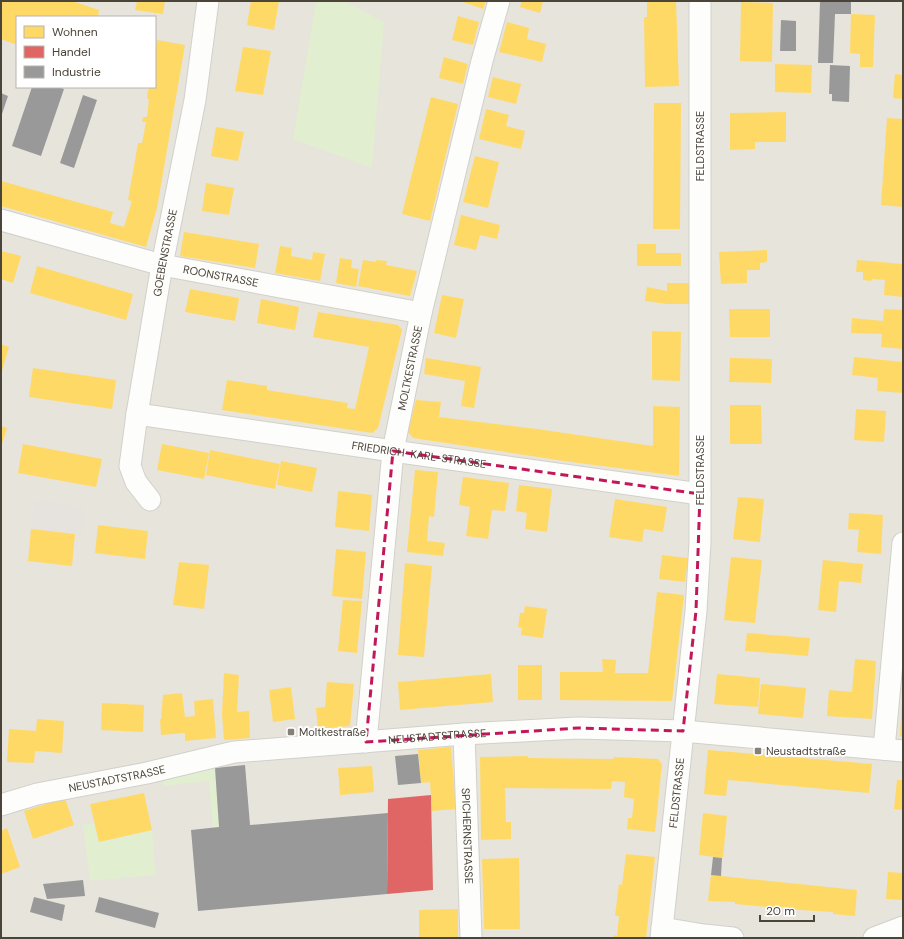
<svg xmlns="http://www.w3.org/2000/svg" width="904" height="939" viewBox="0 0 904 939" font-family="'DM Sans',sans-serif">
<style>
.residential{fill:#e7e4dc;fill-rule:evenodd}
.green{fill:#e1eecf}
.parking{fill:#e6e3df}
.homes{fill:#ffd966}
.shops{fill:#e06666}
.industry{fill:#999}
.lines{fill:none;stroke-linecap:round;stroke-linejoin:round}
.minor-casing{stroke:#d2d0cb;stroke-width:23}
.minor{stroke:#fdfdfc;stroke-width:21}
.marked{fill:none;stroke:#c2185b;stroke-width:3;stroke-dasharray:8 5;stroke-linejoin:round}
.poi-dot{fill:#868178;stroke:#fff;stroke-width:1.5}
.labels{text-anchor:middle;stroke-width:4;stroke-linejoin:round;paint-order:stroke}
.street-label{font-size:11px;fill:#4b4439;stroke:#fff}
.poi-label{font-size:11px;fill:#4b4439;stroke:#fff;text-anchor:start}
</style>
<rect width="100%" height="100%" fill="#f4f2ee"/>
<path class="residential" d="M1 1H903V938H1ZM17 17H155V87H17Z"/>
<path class="green" d="M316 1H344L384 22 372 168 293 139Z
M215 768 219 827 213 828 209 781 164 786 163 776Z
M94 823 99 842 152 830 156 875 90 881 83 825Z"/>
<path class="parking" d="M1 39 8 42 1 63Z
M35 500 80 507 85 514 82 535 31 529Z"/>
<path class="homes" d="M1 1H72L99 10 98 17H17V45L1 39Z
M137 1H165L163 14 135 10Z
M251 1H279L274 30 247 25Z
M460 1H486L483 9Z
M522 1H543L540 13 520 7Z
M647 1H676L679 86 645 87 644 17H647Z
M741 2 773 3 772 62 740 61Z
M851 14 875 15 873 67H860V54L850 53Z
M458 16 479 22 473 45 452 40Z
M507 22 529 28 527 39 546 44 542 62 499 52Z
M157 40 185 45 157 208 146 247 1 206V181L113 212 110 223 124 227 132 201 128 200 138 143H142L146 122H142L143 117H147L149 99H147L148 89 149 90V87H155V54Z
M243 47 271 51 263 95 235 91Z
M444 57 468 64 463 84 439 78Z
M775 64 812 65 811 93 775 92Z
M895 74 903 75V99L893 98Z
M493 77 521 84 516 104 488 97Z
M431 97 458 104 430 221 402 214Z
M654 103H681L680 229H653Z
M486 109 509 115 506 126 525 131 521 149 479 139Z
M786 112V142H755V149L730 150V113Z
M887 118 903 119V207L881 205Z
M216 127 244 132 238 161 211 156Z
M475 156 499 162 488 208 463 202Z
M206 183 234 188 229 215 202 211Z
M461 215 500 225 497 239 480 235 476 250 454 245Z
M184 232 259 244 255 268 180 256Z
M637 244H656V253H681V266H637Z
M280 246 292 248 291 256 312 260 313 252 325 254 320 281 275 273Z
M767 250V262L760 263V270H747V283L721 284 719 252Z
M1 251 21 256 13 283 1 279Z
M340 258 352 260 351 268 359 269 356 287 336 283Z
M363 260 376 262V260L387 261 386 265 417 271 410 296 358 286Z
M857 260 903 264V297L884 295 885 280 872 279 871 281 863 280V272H856Z
M37 266 133 294 126 320 30 293Z
M667 283H691V304H667L645 301 647 287 667 291Z
M190 289 239 298 235 321 185 312Z
M442 295 464 299 456 338 434 333Z
M261 299 299 307 295 330 257 323Z
M729 309H770V337H730Z
M884 309 903 310V349L881 347 882 334 851 333 852 318 883 321Z
M318 312 398 325 402 330 378 428 372 433 222 410 227 380 267 386V390L348 403 347 408 355 409 369 347 313 337Z
M652 331 681 332 680 381 652 380Z
M1 344 9 347 2 371H1Z
M854 357 903 362 902 393 877 391 878 378 852 375Z
M426 358 481 367 474 408 461 406 465 381 424 374Z
M730 358 772 359 771 383 729 382Z
M33 368 116 380 112 409 29 397Z
M416 400 441 402 439 417 537 429 653 446V406L680 407 679 476 571 462 413 438 408 432Z
M730 405H761L762 444H730Z
M856 409 886 411 884 442 854 440Z
M1 426 7 428 1 447Z
M23 444 102 459 96 487 18 473Z
M162 444 209 453 204 479 157 470Z
M210 450 280 464 275 489 206 475Z
M281 461 317 468 312 492 277 485Z
M415 470 438 472 434 517 429 516 427 541 445 543 443 556 407 552Z
M463 477 509 483 505 511 492 510 488 539 466 536 470 507 459 505Z
M519 485 552 489 547 532 525 529 527 513 516 511Z
M338 491 372 495 369 531 335 527Z
M738 497 764 499 760 542 733 539Z
M615 499 667 507 663 532 644 529 642 542 609 537Z
M849 513 883 515 881 554 857 552 859 530 848 529Z
M98 525 148 531 145 559 95 553Z
M31 529 75 534 72 566 28 561Z
M336 549 366 552 362 599 332 596Z
M662 555 688 558 685 582 659 579Z
M731 557 762 560 755 623 724 620Z
M823 560 863 564 861 583 839 581 836 612 818 610Z
M179 562 209 565 204 609 173 605Z
M405 563 432 566 424 657 398 655Z
M657 592 684 595 672 701 560 700V672H603L602 659 616 660 615 673H648Z
M343 600 362 601 357 653 338 651Z
M525 606 547 609 543 638 521 635 522 628 518 627 520 613H524Z
M747 633 810 638 808 656 745 651Z
M855 659 876 661 872 719 827 716 829 690 852 692Z
M518 665H542V700H518Z
M224 673 239 675 237 712 249 711 250 738 224 740 222 714Z
M491 674 493 702 400 710 398 682Z
M717 674 760 678 758 707 714 704Z
M327 682 354 684 350 726 318 729 316 708 325 707Z
M761 684 806 688 803 718 758 714Z
M291 687 295 719 273 722 269 690Z
M182 693 185 717 195 716 194 701 213 699 216 738 185 741V733L161 735 160 719H161L163 695Z
M902 702H903V737L900 736Z
M102 703 144 705 143 732 101 730Z
M37 719 64 721 62 753 35 751 34 763 7 762 9 729 36 731Z
M451 747 456 809 432 811 430 782 421 783 418 750Z
M708 750 872 764 869 793 728 780 726 796 704 794Z
M528 756V758L613 759 614 757 658 759 662 764 655 832 627 829 628 818H632L634 799 624 797 625 782 612 781 611 789 505 788 506 822H511V839L481 840 480 757Z
M372 766 374 792 340 795 338 768Z
M897 780H903V810L894 809Z
M144 793 152 830 99 842 90 804Z
M65 798 74 825 33 839 24 811Z
M703 813 727 816 723 858 699 855Z
M7 828 20 867 1 874V831Z
M626 854 655 857 646 938H614V935L617 936 619 916H615L619 884 622 885Z
M519 858 520 929H484L482 859Z
M888 872 903 873V900L886 899Z
M711 875 857 890 855 916 833 914V912L784 909V907H778V908L735 904V902L708 901Z
M458 909V938H419V910Z"/>
<path class="shops" d="M431 795 433 890 387 894 388 799Z"/>
<path class="industry" d="M835 1H851V14H835L833 63H818L820 2H835Z
M781 20 796 21V51H780Z
M830 65 850 66 849 102 832 101V94H829Z
M32 87H58L64 89 41 156 12 146Z
M1 93 8 96 1 117Z
M83 95 97 100 74 168 60 163Z
M418 754 421 783 398 785 395 756Z
M245 765 250 825 388 813 387 894 198 911 191 830 219 827 215 768Z
M713 857 722 858 721 876 711 875Z
M83 880 85 896 47 899 43 884Z
M34 897 65 905 62 921 30 912Z
M99 897 159 913 155 928 95 912Z"/>
<g class="lines">
<g class="minor-casing">
<g id="minor">
<path id="s1" d="M1 220 162 265 421 313"/>
<path id="s2" d="M137 414 393 451 700 494"/>
<path id="s3" d="M150 500 136 482 130 466 137 414 162 265 195 100 208 1"/>
<path id="s4" d="M464 734 471 938"/>
<path id="s5" d="M366 742 393 451 421 313 482 61 499 1"/>
<path d="M884 749 903 543"/>
<path id="s6" d="M1 805 37 794 147 773 234 752 464 734 578 728 683 731 903 751"/>
<path d="M662 928 704 935 733 938"/>
<path id="s7" d="M661 938 696 611 700 542V1"/>
<path d="M874 938 903 927"/>
</g>
</g>
<use href="#minor" class="minor"/>
</g>
<path class="marked" d="M393 451 700 494 696 611 683 731 578 728 366 742Z"/>
<g class="poi-dot">
<rect x="287" y="728" width="8" height="8" rx="2"/>
<rect x="754" y="747" width="8" height="8" rx="2"/>
</g>
<g class="labels">
<g class="street-label">
<text transform="translate(700 146) rotate(-90)" y="4">FELDSTRASSE</text>
<text dy="4" stroke="none"><textPath href="#s3" startOffset="256">GOEBENSTRASSE</textPath></text>
<text dy="4" stroke="none"><textPath href="#s1" startOffset="227">ROONSTRASSE</textPath></text>
<text dy="4" stroke="none"><textPath href="#s5" startOffset="377">MOLTKESTRASSE</textPath></text>
<text dy="4" stroke="none"><textPath href="#s2" startOffset="285">FRIEDRICH-KARL-STRASSE</textPath></text>
<text transform="translate(700 470) rotate(-90)" y="4">FELDSTRASSE</text>
<text dy="4" stroke="none"><textPath href="#s6" startOffset="443">NEUSTADTSTRASSE</textPath></text>
<text dy="4" stroke="none"><textPath href="#s6" startOffset="119">NEUSTADTSTRASSE</textPath></text>
<text dy="4" stroke="none"><textPath href="#s7" startOffset="146">FELDSTRASSE</textPath></text>
<text dy="4" stroke="none"><textPath href="#s4" startOffset="102">SPICHERNSTRASSE</textPath></text>
</g>
<g class="poi-label">
<text x="299" y="736">Moltkestraße</text>
<text x="766" y="755">Neustadtstraße</text>
</g>
</g>
<rect width="904" height="939" fill="none" stroke="#4b4439" stroke-width="4"/>
<rect x="16" y="16" width="140" height="72" fill="#ffffff" stroke="#b7b4b0"/>
<rect x="24" y="26" width="20" height="12" fill="#ffd966" stroke="#b7b4b0"/>
<text x="52" y="36" font-size="12" fill="#4b4439">Wohnen</text>
<rect x="24" y="46" width="20" height="12" fill="#e06666" stroke="#b7b4b0"/>
<text x="52" y="56" font-size="12" fill="#4b4439">Handel</text>
<rect x="24" y="66" width="20" height="12" fill="#999999" stroke="#b7b4b0"/>
<text x="52" y="76" font-size="12" fill="#4b4439">Industrie</text>
<path d="M760 915v6h54v-6" fill="none" stroke="#4b4439" stroke-width="2"/>
<text x="766" y="915" font-size="12" fill="#4b4439" stroke="#ffffff" stroke-width="3" paint-order="stroke">20 m</text>
</svg>
